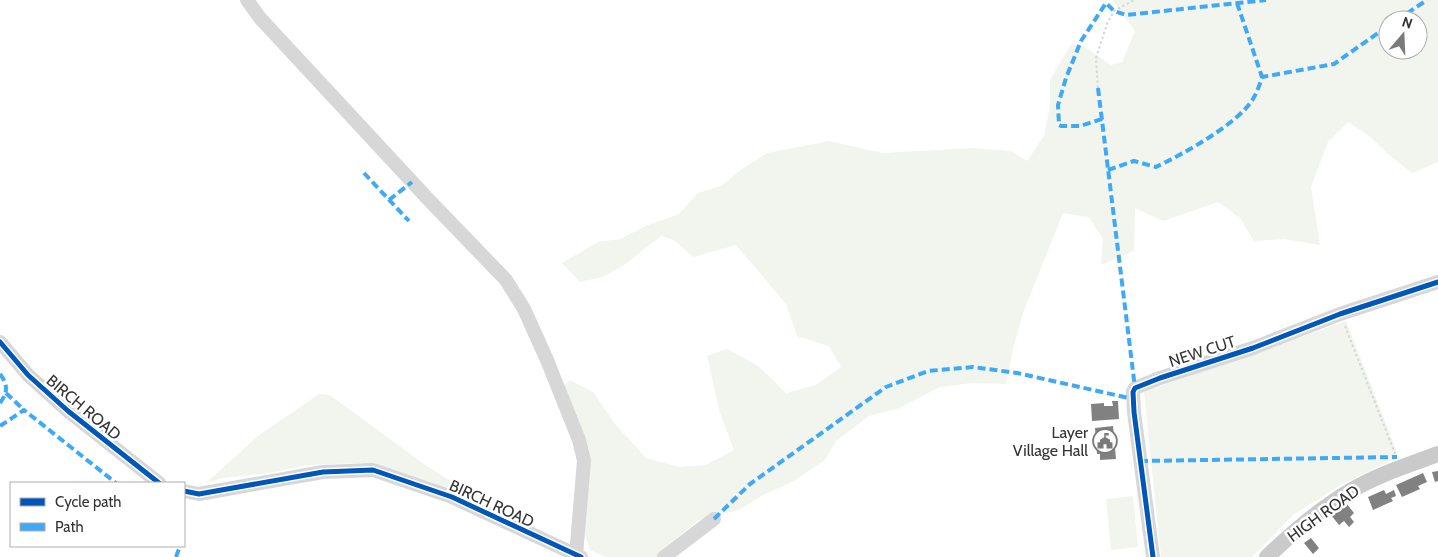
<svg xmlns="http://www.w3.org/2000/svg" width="1438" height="557" viewBox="0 0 1438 557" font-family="Cabin,sans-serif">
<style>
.green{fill:#f1f5ed;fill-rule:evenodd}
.building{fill:#818181}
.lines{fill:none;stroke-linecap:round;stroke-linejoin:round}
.path{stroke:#d6d6d6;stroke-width:2;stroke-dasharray:2.5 2.5;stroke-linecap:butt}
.minor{stroke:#d7d7d7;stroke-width:14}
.major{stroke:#cacaca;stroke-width:16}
.quiet{stroke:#3fa9f5;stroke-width:4;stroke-dasharray:8 4;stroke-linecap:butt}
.cycleway-casing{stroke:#fff;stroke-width:8}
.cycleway{stroke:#0057b8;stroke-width:5}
.labels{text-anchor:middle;stroke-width:5;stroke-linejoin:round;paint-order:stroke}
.street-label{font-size:16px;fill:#333;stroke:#fff}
.poi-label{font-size:16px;fill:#333;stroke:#fff;text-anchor:end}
</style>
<rect width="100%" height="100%" fill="#fff"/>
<path class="green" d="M1112 0H1438V162L1412 173 1389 155 1372 138 1348 122 1328 142 1311 187 1320 245 1284 239 1254 241 1240 218 1218 202 1163 221 1135 208 1134 251 1101 265 1103 239 1089 217 1063 213 1024 310 1013 349 1006 384 972 383 940 387 897 409 869 416 836 441 825 460 794 481 761 496 739 510 699 520 660 551 657 557H605L590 550 580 519 585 472 555 395 570 380 593 392 616 425 646 458 679 467 706 465 734 450 719 410 707 356 727 349 757 365 786 393 816 385 841 367 829 346 797 336 786 304 736 245 693 257 674 240 661 236 623 266 602 277 580 282 562 263 598 242 620 239 648 225 679 214 698 193 721 186 742 169 767 153 829 141 882 153 972 148 1011 151 1027 161 1044 136 1050 105V80L1071 44 1084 46 1111 65 1122 62 1135 31ZM1388 20H1418V50H1388Z
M1346 321 1399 457 1342 484 1293 515 1252 557H1161L1144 392Z
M319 394 330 395 428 467 473 494 453 490 360 463 306 465 270 473 222 478 206 483 259 435Z
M1133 496 1138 547 1111 550 1106 499Z"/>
<path class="building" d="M1112 401H1118L1119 419 1092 421 1091 404 1104 403V406H1113Z
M1113 426 1116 459 1100 460V454H1097L1095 428Z
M1438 471V481L1435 482 1432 472Z
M1423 473 1427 482 1418 486 1420 489 1402 497 1396 485Z
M1384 490 1386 494 1394 490 1396 496 1391 498 1393 501 1373 510 1368 497Z
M1346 503 1354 513 1350 517 1354 522 1349 527 1344 521 1339 525 1331 515Z
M1311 538 1319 548 1313 554 1304 543Z"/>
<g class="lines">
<path class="path" d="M1098 88 1096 58 1107 24 1114 11 1134 0
M1345 326 1396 456"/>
<path class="minor" d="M247 0 260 18 428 199 506 280 524 309 547 360 579 440 584 461 576 555
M0 342 28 375 68 411 159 483
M184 491 199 494 323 472 373 470 452 497 581 557
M664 557 714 519
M1153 557 1134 412 1133 392 1135 388 1160 378 1253 348 1340 314 1438 282"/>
<path class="major" d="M1267 557C1293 532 1321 508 1352 490 1379 474 1409 465 1438 454"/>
<path class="quiet" d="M1237 3 1262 77
M1397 20 1427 0
M1098 88 1135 388
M1102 119 1080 126H1061L1059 125 1058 105 1066 78 1081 41 1106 3 1114 11 1126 15 1266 0
M1108 170 1134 161 1156 167C1183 154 1238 124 1253 99 1257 92 1260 84 1262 77L1334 64 1388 26
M364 173 409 221
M389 200 412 182
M0 374C8 385 8 392 0 403
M6 393 24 410
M0 426 24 410 116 483
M1140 461 1397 457
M714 519 750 484 886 387 928 371 973 367 1017 373 1133 399
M176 557 180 546"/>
<g class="cycleway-casing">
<path id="cycleway" d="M0 342 28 375 68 411 159 483
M184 491 199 494 323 472 373 470 452 497 581 557
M1153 557 1134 412 1133 392 1135 388 1160 378 1253 348 1340 314 1438 282"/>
</g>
<use href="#cycleway" class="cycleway"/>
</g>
<defs>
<g id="civic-ring" transform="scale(1.25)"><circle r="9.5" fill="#fff" stroke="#7a7a7a" stroke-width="1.5"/><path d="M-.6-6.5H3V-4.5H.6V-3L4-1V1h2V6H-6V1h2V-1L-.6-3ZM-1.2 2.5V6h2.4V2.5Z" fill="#7a7a7a"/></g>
</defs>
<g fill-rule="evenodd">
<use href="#civic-ring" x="1105" y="441"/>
</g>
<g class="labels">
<g class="street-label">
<text transform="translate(1202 351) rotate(-18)" y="6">NEW CUT</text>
<text transform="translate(84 407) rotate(40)" y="6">BIRCH ROAD</text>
<text transform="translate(492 503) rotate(25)" y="6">BIRCH ROAD</text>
<text transform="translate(1323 513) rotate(-36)" y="6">HIGH ROAD</text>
</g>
<g class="poi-label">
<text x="1088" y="438">Layer<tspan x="1088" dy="18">Village Hall</tspan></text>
</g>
</g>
<rect x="10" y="482" width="175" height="65" fill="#ffffff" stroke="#adadad"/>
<rect x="20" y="498" width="25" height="8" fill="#0057b8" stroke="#adadad"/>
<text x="55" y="507" font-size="15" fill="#333333">Cycle path</text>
<rect x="20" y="523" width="25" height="8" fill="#3fa9f5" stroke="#adadad"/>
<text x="55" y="532" font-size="15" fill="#333333">Path</text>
<g transform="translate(1403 35) rotate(19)"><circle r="24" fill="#ffffff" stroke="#adadad"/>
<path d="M0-4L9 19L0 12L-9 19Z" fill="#7a7a7a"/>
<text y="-8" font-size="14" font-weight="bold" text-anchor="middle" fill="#333333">N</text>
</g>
</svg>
